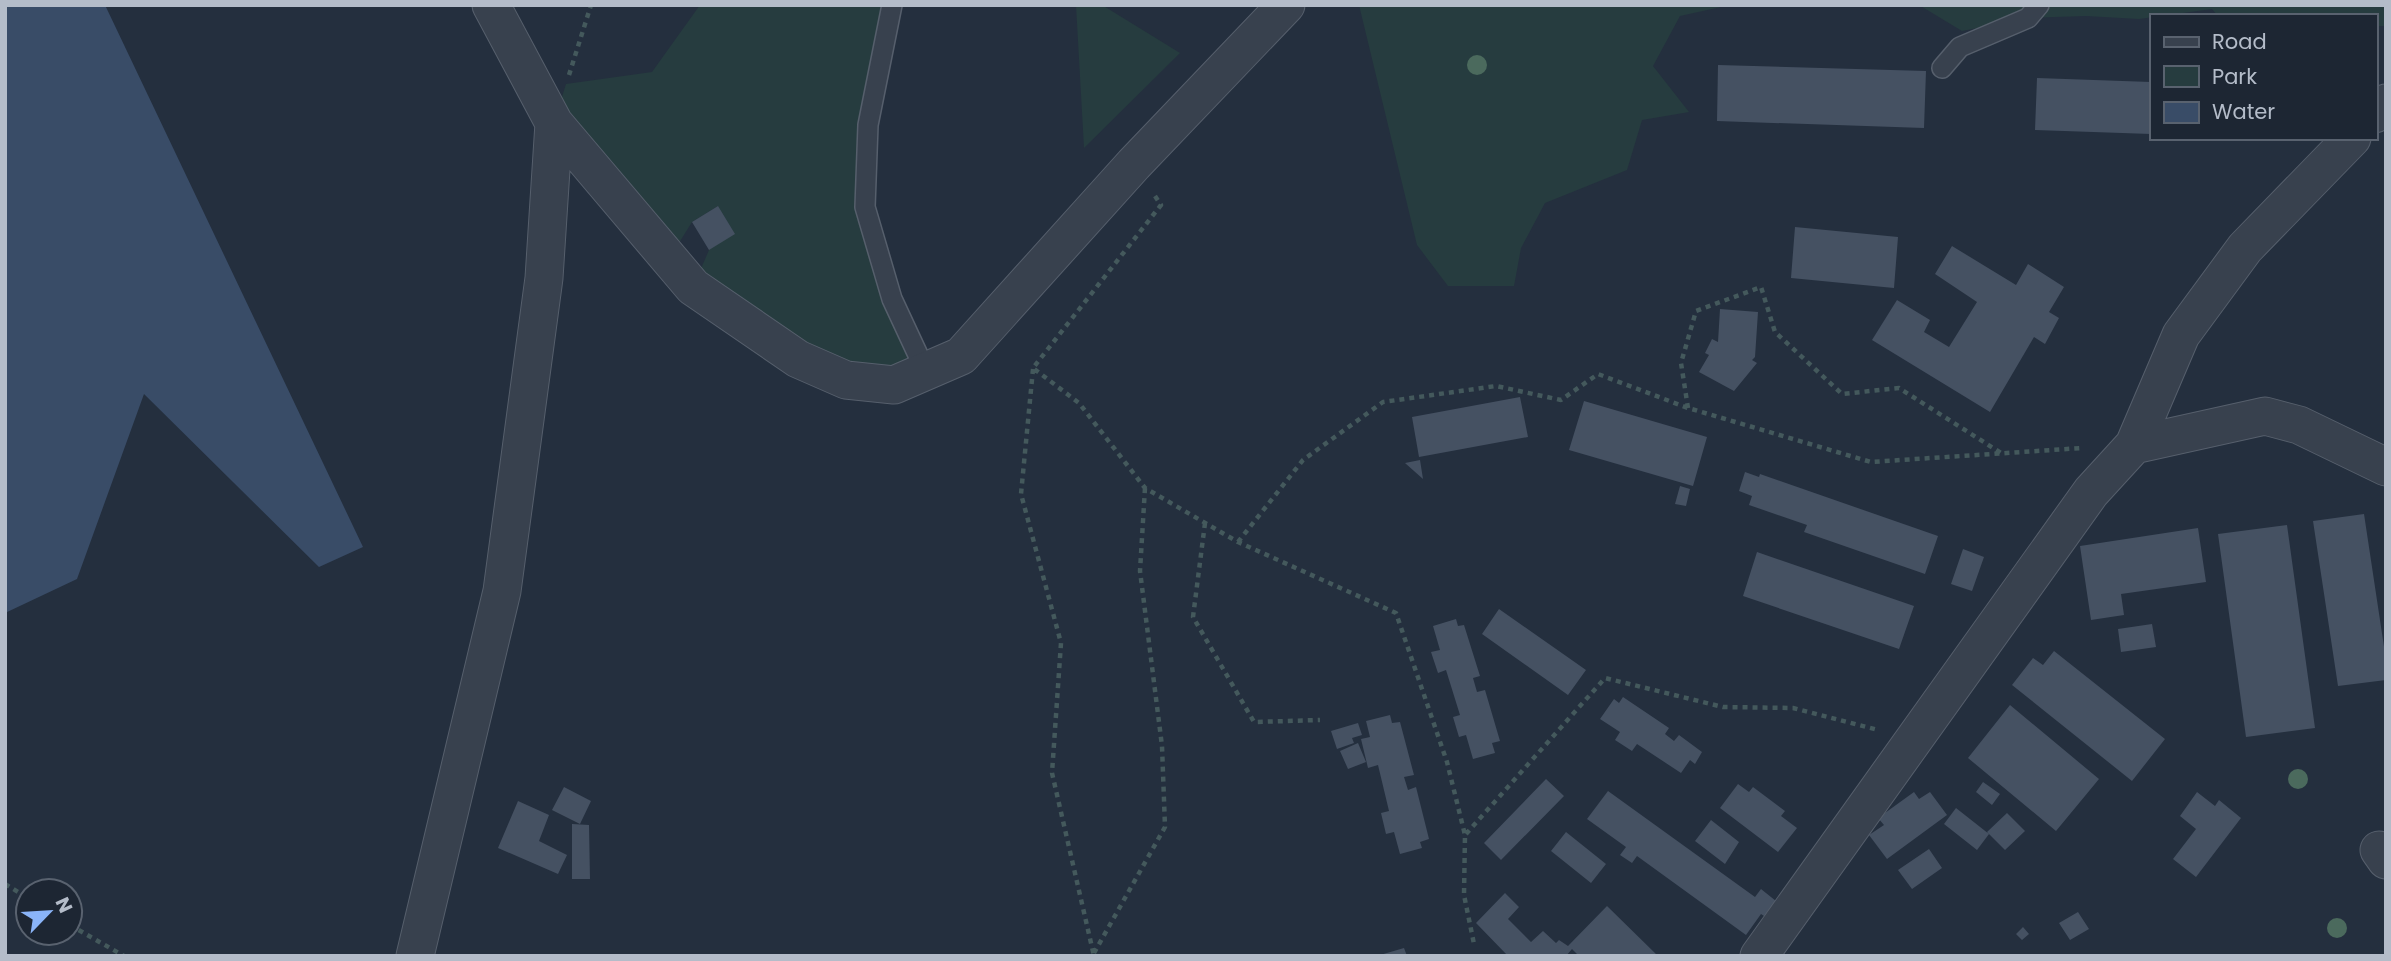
<svg xmlns="http://www.w3.org/2000/svg" width="2391" height="961" viewBox="0 0 2391 961" font-family="Poppins,sans-serif">
<style>
.green{fill:#263c3f}
.water{fill:#394c67}
.building{fill:#455162}
.lines{fill:none;stroke-linecap:round;stroke-linejoin:round}
.service-casing{stroke:#565f6c;stroke-width:22}
.minor-casing{stroke:#565f6c;stroke-width:39}
.path{stroke:#44595c;stroke-width:4.5;stroke-dasharray:5 5;stroke-linecap:butt}
.service{stroke:#38414e;stroke-width:19}
.minor{stroke:#38414e;stroke-width:37}
.tree{fill:#4b6a5d}
</style>
<rect width="100%" height="100%" fill="#242f3e"/>
<path class="green" d="M700 5H892L865 207 926 372 846 380 693 287 709 250 718 206 692 222 669 259 554 123 566 84 652 72Z
M1076 5H1102L1180 53 1084 148Z
M1359 5H1730L1680 16 1653 66 1689 112 1642 120 1627 170 1545 203 1521 248 1514 286H1448L1417 245Z
M1919 5H2386V26H2375V16H2218L2212 9 2139 19 2086 16 2028 18 1962 31Z"/>
<path class="water" d="M5 5H105L363 547 319 567 144 394 77 579 5 613Z"/>
<path class="building" d="M1718 65 1926 71 1924 128 1717 121Z
M2037 78 2151 82V134L2035 130Z
M718 206 735 234 709 250 692 222Z
M1795 227 1898 237 1894 288 1791 278Z
M1952 246 2016 285 2028 264 2064 287 2049 312 2059 318 2045 344 2034 337 1990 412 1872 340 1897 300 1930 320 1924 332 1949 347 1977 302 1935 274Z
M1720 309 1758 312 1755 357 1752 360 1757 363 1734 391 1699 372 1709 355 1705 353 1712 339 1718 342Z
M1520 397 1528 437 1419 457 1412 417Z
M1584 401 1707 437 1693 486 1569 450Z
M1420 460 1423 479 1405 463Z
M1745 472 1759 477 1760 474 1938 536 1925 574 1804 532 1807 525 1749 505 1752 496 1739 491Z
M1680 486 1690 489 1686 506 1675 504Z
M2364 514 2386 660V680L2338 686 2313 521Z
M2287 525 2315 728 2246 737 2218 534Z
M2198 528 2206 582 2121 594 2124 615 2091 620 2080 546Z
M1963 549 1984 557 1972 591 1951 584Z
M1757 552 1914 606 1899 649 1743 596Z
M1499 609 1586 670 1568 695 1482 634Z
M1456 619 1458 626 1464 625 1480 676 1473 678 1477 692 1485 690 1500 741 1492 743 1495 753 1473 759 1466 735 1459 737 1453 717 1460 715 1446 670 1438 673 1431 652 1440 650 1433 626Z
M2152 624 2156 647 2121 652 2118 629Z
M2054 651 2165 739 2132 781 2012 685 2033 658 2043 665Z
M1623 697 1669 728 1665 734 1674 741 1679 735 1702 752 1695 764 1690 760 1681 773 1637 744 1632 751 1615 740 1620 732 1600 719 1614 699 1619 703Z
M2010 705 2099 779 2056 831 1968 758Z
M1390 715 1392 723 1400 722 1414 775 1404 777 1408 790 1416 787 1429 839 1420 842 1422 848 1400 854 1394 832 1386 834 1381 813 1389 811 1378 765 1368 768 1361 739 1370 737 1366 721Z
M1358 723 1362 735 1352 738 1354 743 1337 749 1331 731Z
M1358 743 1366 762 1348 769 1340 751Z
M1546 779 1564 796 1501 860 1484 843Z
M1983 782 2000 794 1992 805 1976 792Z
M1738 784 1749 792 1753 787 1785 811 1781 816 1797 828 1778 852 1720 808Z
M564 787 591 801 580 824 552 810Z
M1608 791 1755 897 1761 889 1776 901 1764 916 1761 914 1746 935 1637 856 1632 863 1620 855 1626 847 1587 819Z
M1914 792 1919 799 1930 792 1947 815 1887 859 1869 835 1884 825 1878 818Z
M2197 792 2215 806 2219 800 2241 818 2196 877 2173 859 2196 829 2180 816Z
M518 801 549 815 539 841 567 855 558 874 498 848Z
M1956 808 1989 834 1977 850 1944 824Z
M2007 813 2025 831 2005 850 1987 832Z
M1711 820 1739 842 1725 864 1695 841Z
M572 824 589 825 590 879H572Z
M1566 832 1606 864 1591 883 1551 851Z
M1929 849 1942 868 1912 889 1898 870Z
M1505 893 1519 907 1508 919 1531 942 1543 931 1556 943 1559 940 1568 946 1607 906 1658 956H1579L1572 949 1566 956H1508L1476 923Z
M2078 912 2089 929 2070 940 2059 923Z
M2023 927 2029 934 2022 940 2016 934Z
M1404 948 1407 956H1380V955Z"/>
<g class="lines">
<g class="service-casing">
<path id="service" d="M892 5 868 125 865 207 892 299 926 372
M1942 68 1960 47 2028 18 2039 5"/>
</g>
<g class="minor-casing">
<path id="minor" d="M2375 114 2386 103
M554 123 693 287 798 359 846 380 894 385 961 356 1134 164 1286 5
M2134 445 2265 416 2299 425 2386 467
M2379 850 2386 860
M415 956 502 591 544 278 554 123 491 5
M1759 956 2091 492 2134 445 2181 335 2245 248 2352 138"/>
</g>
<path class="path" d="M569 75 591 5
M1155 196 1161 205 1033 368 1079 403 1145 488 1238 542 1396 613 1447 762 1465 835 1464 895 1474 944
M1033 369 1021 494 1061 643 1052 773 1094 956
M1688 408 1681 363 1696 311 1761 287 1775 332 1842 394 1899 388 2001 453
M1205 523 1193 617 1254 722 1320 720
M1238 542 1303 460 1383 402 1496 386 1561 400 1598 374 1688 408 1871 462 2082 448
M1466 834 1605 678 1723 707 1793 708 1878 730
M5 884 28 898
M70 925 124 956
M1094 953 1165 827 1162 746 1140 571 1145 488"/>
<use href="#service" class="service"/>
<use href="#minor" class="minor"/>
</g>
<g class="tree">
<circle cx="1477" cy="65" r="10"/>
<circle cx="2298" cy="779" r="10"/>
<circle cx="2337" cy="928" r="10"/>
</g>
<rect width="2391" height="961" fill="none" stroke="#b4bcc9" stroke-width="14"/>
<rect x="2150" y="14" width="228" height="126" fill="#1d2633" stroke="#59626f" stroke-width="2"/>
<rect x="2164" y="37" width="35" height="10" fill="#38414e" stroke="#59626f" stroke-width="2"/>
<text x="2212" y="49" font-size="21" fill="#b4bcc9">Road</text>
<rect x="2164" y="66" width="35" height="21" fill="#263c3f" stroke="#59626f" stroke-width="2"/>
<text x="2212" y="84" font-size="21" fill="#b4bcc9">Park</text>
<rect x="2164" y="102" width="35" height="21" fill="#394c67" stroke="#59626f" stroke-width="2"/>
<text x="2212" y="119" font-size="21" fill="#b4bcc9">Water</text>
<g transform="translate(49 912) rotate(65)"><circle r="33" fill="#1d2633" stroke="#59626f" stroke-width="2"/>
<path d="M0-5L12 26L0 18L-12 26Z" fill="#8ab4f8"/>
<text y="-10" font-size="19" font-weight="bold" text-anchor="middle" fill="#b4bcc9">N</text>
</g>
</svg>
